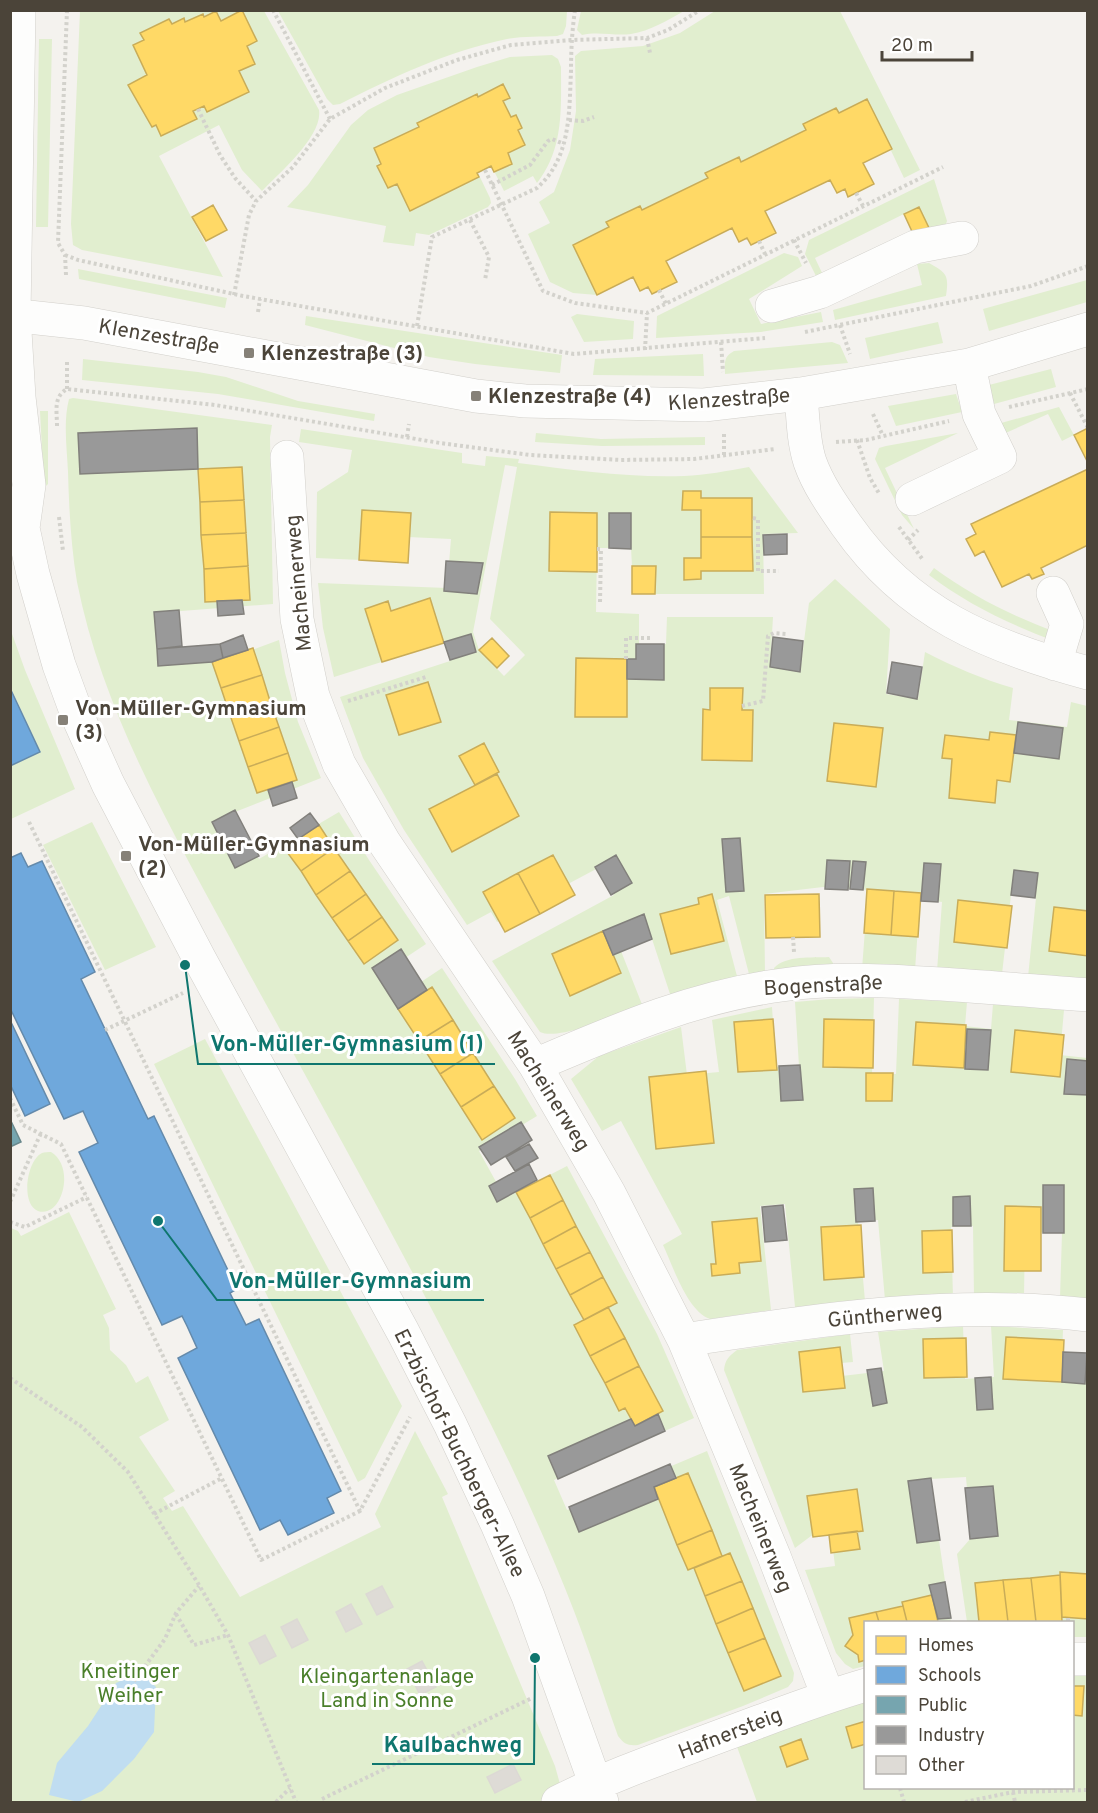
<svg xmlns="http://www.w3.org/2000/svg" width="1098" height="1813" viewBox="0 0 1098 1813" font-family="Overpass,sans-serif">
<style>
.green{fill:#e1eecf;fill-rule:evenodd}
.water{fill:#c0ddf1}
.homes{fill:#ffd966;stroke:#c9ac58;stroke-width:1.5}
.schools{fill:#6fa8dc;stroke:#648aab;stroke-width:1.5}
.public{fill:#76a5af;stroke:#69888c;stroke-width:1.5}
.industry{fill:#999;stroke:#82807c;stroke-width:1.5}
.building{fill:#dedbd6;stroke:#dcd9d4;stroke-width:1.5}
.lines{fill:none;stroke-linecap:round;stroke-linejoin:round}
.minor-casing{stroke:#d2d0cb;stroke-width:34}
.path{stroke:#d3d2cc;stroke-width:4;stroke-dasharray:3 3;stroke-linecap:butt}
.minor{stroke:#fdfdfc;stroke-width:33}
.poi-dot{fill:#868178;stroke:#fff;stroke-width:2}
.labels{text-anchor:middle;stroke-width:6;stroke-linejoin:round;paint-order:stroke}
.street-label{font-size:21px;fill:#4b4439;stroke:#fff}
.poi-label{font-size:21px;font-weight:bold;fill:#4b4439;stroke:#fff;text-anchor:start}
.park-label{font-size:21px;fill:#4a7f2a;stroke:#fff}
.leader{fill:none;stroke:#0f766e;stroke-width:2}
.callout-dot{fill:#0f766e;stroke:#fff;stroke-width:2}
.callout-label{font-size:22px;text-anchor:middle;font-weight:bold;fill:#0f766e;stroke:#fff;stroke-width:6;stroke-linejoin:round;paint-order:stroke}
</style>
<rect width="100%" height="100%" fill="#f4f2ee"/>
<path class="green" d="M80 11H264L319 110C323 136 279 173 262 191L242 170 219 125 159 156 223 277 82 250 73 245 71 224Z
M567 11 566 26 563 34 557 36C541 37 523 36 507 39 448 51 393 77 340 104L333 105 327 99 278 11Z
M581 11V10L684 11C668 20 650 31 631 34 614 36 598 31 582 35L577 30Z
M715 11H840L920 170 904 178 867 100 839 113 836 108 803 124 806 130 741 162 738 157 706 173 708 178 642 210 639 206 607 222 609 227 573 245 597 295 573 293 550 282 528 234 550 223 539 202 554 192 570 150 576 111 575 56 581 51 643 46 680 33Z
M39 39H52L48 227H36Z
M552 55 558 59 561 67C561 108 564 149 537 183L533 176 504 191 492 167 478 173 490 198 491 203 488 207 429 235 416 233 414 246 383 242 386 226 287 207 308 185 351 125 368 110 397 95 477 67 510 57Z
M934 179 947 221 942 234 934 238 918 207 815 258 823 275 817 278 805 254 809 240Z
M784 253 798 257 802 266 749 299 761 324 821 312 823 322 761 332 656 338 657 316Z
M929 263C947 273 949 275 946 296L835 320 833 310 922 285 917 264Z
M78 269 227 298 225 308 79 279Z
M1087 280V302L989 331 983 309Z
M577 314 634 321 633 339 584 342 571 317Z
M306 316 562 355 560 373 475 364 429 357 305 325Z
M938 322 943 343 870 359 865 338Z
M832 342 840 345 848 363 725 374C725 363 723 357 734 351Z
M703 354 704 376 593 375 595 359Z
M83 359 198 372 226 377 298 401 375 414 374 421 218 394 82 380Z
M1051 369 1056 387 994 404 989 385Z
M956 394 962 412 896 426 888 406Z
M73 398 272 425 270 437 273 604 155 613 159 664 252 650 279 640 285 673 298 722 321 778 235 812 259 859 339 812 369 860 426 944 405 958 421 982 442 968 515 1079 537 1116 479 1151 505 1198 567 1166 657 1334 694 1418 554 1480 567 1510 707 1451 794 1673 793 1681 788 1687 743 1706 638 1745C628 1746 624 1744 618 1736 603 1694 590 1652 574 1611 536 1513 489 1418 440 1325 377 1204 310 1084 244 964 179 842 104 719 77 582 71 547 69 508 68 472 67 449 63 422 69 399Z
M1059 407 1074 435 1062 441 1048 414 999 436 994 425Z
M40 411H48V484L44 488Z
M301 429 462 453V463L485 466 486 456 519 459 518 463C573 470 629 478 684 476 706 475 727 471 749 467L798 533 763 534 764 594H655L656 566H632L631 548H597L596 612 639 614V645L666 644 667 617H773L770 667 800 672 809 603 835 579 890 629 886 694 918 699 925 652C954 667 982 679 1013 688L1009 720 1067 727 1071 702 1087 706V981L1028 977 1036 898 1011 895 1002 974 937 971 942 902 920 899 915 970 862 969 868 890 823 887 764 894 765 975 750 978 729 896 717 900 738 980 671 997 652 939 621 951 643 1007C621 1014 559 1041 540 1032L492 961 614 895 598 868 497 922 491 912 467 925 404 830 363 758 340 697 450 661 445 642 334 677 323 628 318 583 447 588 451 539 408 537 407 562 316 558 317 492 348 472 352 450 299 442ZM505 465 517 467 490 619 525 655 504 676 479 650 473 632Z
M536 433 601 439 705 437V445L602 446 535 442Z
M958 433 885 468 914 529 902 515 875 459 879 448 886 446Z
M934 568C972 596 1012 616 1056 632L1054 641C1009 624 967 604 929 575Z
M11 631 25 670 75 789 11 819V766L40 752 11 688Z
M92 822 156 947 105 970 43 845Z
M829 957 833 963V970L774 974V968C786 955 812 958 829 957Z
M874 998 872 1074H896L899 999 967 1002 965 1026 991 1029 993 1004 1064 1010 1060 1055 1087 1058V1300L1060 1298 1062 1233 1025 1232 1024 1296H974L973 1226 951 1227 953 1297 885 1300 878 1220 858 1221 865 1301 795 1307 785 1204 760 1206 771 1310 710 1319C687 1311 673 1266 663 1245L682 1234 621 1121 602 1131 571 1079 599 1056 681 1027 687 1075 719 1072 712 1020 772 1007 776 1067 799 1066 795 1002 830 999Z
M205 1039 402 1406 365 1478 358 1482 154 1064Z
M51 1152C76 1167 62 1219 38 1211 20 1204 27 1160 42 1153 44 1152 49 1152 51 1152Z
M69 1212 116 1309 103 1315 109 1328 110 1350 126 1365 136 1383 148 1376 169 1420 139 1437 175 1491 163 1498 172 1511 183 1506 240 1597 381 1527 375 1514 415 1431 448 1494 442 1497 555 1766 565 1802H11V1228L18 1231 21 1236Z
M963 1326 965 1379 994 1377 991 1326 1063 1330 1062 1356 1087 1358V1637H1073L1072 1622H967L957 1554 971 1538 966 1477 930 1479 951 1622H866L865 1666 853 1669 845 1664 836 1653 805 1570 835 1566 831 1533 811 1536 795 1548 724 1370C725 1360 729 1356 737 1350L850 1334 853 1362 841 1363 842 1376 884 1371 878 1332Z
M1073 1670H1087V1802H757L736 1744 865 1702 866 1788H1072Z"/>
<path class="water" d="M140 1672 156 1687 154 1732 134 1759 102 1791 78 1802 49 1795 57 1763 88 1726 116 1683Z"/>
<path class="homes" d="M242 10 257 41 247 46 255 64 239 71 249 92 207 112 204 106 193 111 197 119 161 136 156 125 152 127 128 85 147 75 133 45 144 40 140 33 169 19 172 24 184 18 185 22 203 14 204 17 216 11 221 21Z
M503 84 510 98 503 101 511 117 516 115 522 128 518 130 525 145 508 153 512 164 494 172 491 166 477 173 479 177 410 211 397 184 388 188 377 166 381 164 374 148 419 127 417 123 477 94 478 97Z
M867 99 892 149 863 163 874 184 848 197 845 189 837 193 830 180 765 211 776 233 751 245 747 238 739 242 732 228 666 261 677 282 652 294 648 287 640 291 633 277 597 295 573 245 609 227 606 222 640 206 642 210 708 178 705 173 739 157 741 162 806 130 803 124 836 108 839 113Z
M213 205 227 230 206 241 192 217Z
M919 207 930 230 915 238 904 214Z
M1088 428V463L1074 435Z
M242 467 244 500 200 502 198 469Z
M1088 469V545L1041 568 1044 574 1032 579 1029 574 1002 587 984 551 975 556 966 539 976 534 971 524Z
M683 491H701V498H752V537H701V510H682Z
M244 500 246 533 201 535 200 502Z
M362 510 411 513 408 563 359 560Z
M550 512 597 513V572L549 571Z
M246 533 248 566 204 569 201 535Z
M701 537H752L753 571H701V579L684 580V558H701Z
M248 566 250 600 205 602 204 569Z
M632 566H656L655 594H632Z
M430 598 444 643 382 662 365 609 388 601 391 611Z
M492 638 509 656 497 668 479 650Z
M253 648 262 675 221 688 212 662Z
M576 658 627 659V717H575Z
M262 675 270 701 230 715 221 688Z
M428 682 441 722 399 735 386 695Z
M710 688H743L742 710H753L752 761 702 760 703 709 710 710Z
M270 701 279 727 239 741 230 715Z
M834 723 883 728 876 787 827 781Z
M279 727 288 753 248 767 239 741Z
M990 732 1016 735 1010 782 997 780 995 803 949 798 952 759 942 758 945 735 989 740Z
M484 743 499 772 475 785 459 756Z
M288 753 297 780 257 793 248 767Z
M497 774 519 816 452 852 429 809Z
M319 825 334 848 301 871 284 848Z
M334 848 350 871 316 895 301 871Z
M553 855 575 895 540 914 518 873Z
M350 871 366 894 332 918 316 895Z
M518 873 540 914 505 932 483 892Z
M867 889 894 891 891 935 864 933Z
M894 891 921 893 918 937 891 935Z
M366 894 382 917 348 941 332 918Z
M712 894 724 941 671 954 660 914 699 904 698 898Z
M819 894 820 937 766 938 765 895Z
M958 900 1012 906 1007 948 954 942Z
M1054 907 1088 911V956L1049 951Z
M382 917 398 940 364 964 348 941Z
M603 931 621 973 570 996 552 954Z
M432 987 453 1020 419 1041 398 1009Z
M773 1019 777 1070 738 1072 734 1022Z
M824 1019 874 1020 873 1068 823 1067Z
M453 1020 473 1053 440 1074 419 1041Z
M916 1022 966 1025 964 1068 913 1065Z
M1015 1030 1064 1035 1060 1077 1011 1072Z
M473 1053 494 1086 461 1107 440 1074Z
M706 1071 714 1143 656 1149 649 1077Z
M866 1073H893L892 1101H866Z
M494 1086 515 1118 482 1140 461 1107Z
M550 1175 563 1200 530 1218 516 1192Z
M563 1200 576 1226 543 1244 530 1218Z
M1005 1206 1041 1207V1271H1004Z
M757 1218 761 1261 739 1263 740 1273 712 1276 711 1264H716L712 1222Z
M861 1225 864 1277 824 1280 821 1227Z
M576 1226 590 1252 556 1269 543 1244Z
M952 1230 953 1272 923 1273 922 1231Z
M590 1252 603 1277 570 1295 556 1269Z
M603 1277 617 1303 584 1320 570 1295Z
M608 1307 625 1338 590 1356 574 1325Z
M1006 1337 1064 1340 1062 1382 1003 1379Z
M625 1338 639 1366 605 1383 590 1356Z
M966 1338 967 1377 924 1378 923 1339Z
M840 1347 845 1388 803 1392 799 1352Z
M639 1366 663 1411 635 1426 625 1408 619 1411 605 1383Z
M688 1473 712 1530 677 1545 654 1487Z
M857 1489 863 1531 813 1537 807 1496Z
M712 1530 722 1556 688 1570 677 1545Z
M857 1531 860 1549 831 1553 829 1535Z
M730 1553 742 1581 705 1596 694 1568Z
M1060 1572 1088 1574V1619L1062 1617Z
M1060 1575 1062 1622H1036L1031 1578Z
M1031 1578 1036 1622H1008L1003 1580Z
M1003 1580 1008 1622H979L975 1583Z
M742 1581 753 1608 716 1624 705 1596Z
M932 1595 938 1622H907L902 1602Z
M903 1606 907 1622H879L876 1612Z
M753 1608 765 1638 728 1653 716 1624Z
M876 1612 879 1622H866V1660L859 1662 858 1655 845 1646 853 1635 849 1618Z
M765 1638 781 1676 744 1691 728 1653Z
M1072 1686H1084L1082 1716 1072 1715Z
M866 1721V1744L852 1748 846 1727Z
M801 1739 808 1759 787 1767 780 1747Z"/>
<path class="schools" d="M10 688 40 752 10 766Z
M21 853 28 867 42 861 95 972 81 979 148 1119 154 1116 237 1289 230 1293 246 1325 259 1319 341 1491 327 1498 334 1513 288 1535 280 1520 260 1530 178 1358 197 1348 187 1326 182 1316 162 1325 79 1152 98 1143 88 1122 83 1111 64 1119 10 1008V858Z
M10 1020 50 1104 25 1116 10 1084Z"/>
<path class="public" d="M10 1119 21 1142 10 1147Z"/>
<path class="industry" d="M197 428 198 469 80 474 78 433Z
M609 513H631V549L609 548Z
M787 534V554L764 555 763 535Z
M446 561 483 563 477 594 444 591Z
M242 600 244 614 218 616 217 601Z
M179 610 182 646 157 649 154 612Z
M471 634 476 652 450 660 444 642Z
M243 635 248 650 223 658 220 644Z
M773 637 803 641 800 672 770 667Z
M220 644 223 658 212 662 158 666 157 649Z
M636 644H664V680L627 679V659H636Z
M892 662 922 667 917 699 887 693Z
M1018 722 1063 728 1059 759 1014 753Z
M292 782 297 798 273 806 268 790Z
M235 810 259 856 235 868 212 822Z
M310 813 319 825 298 839 290 828Z
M740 838 744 891 726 892 722 839Z
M616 855 632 883 611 895 595 867Z
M827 860 850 861 848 890 825 889Z
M853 861 866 862 863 890 850 889Z
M924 863 941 864 938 902 921 901Z
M1014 870 1038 873 1035 898 1011 895Z
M644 914 652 939 613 955 603 931Z
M401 949 427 990 398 1009 372 968Z
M967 1029 991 1030 988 1070 965 1069Z
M1067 1059 1088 1061V1095L1064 1094Z
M800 1065 803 1100 781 1101 779 1066Z
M521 1122 532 1140 491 1165 479 1147Z
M529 1144 538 1158 515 1171 506 1157Z
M529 1164 537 1180 497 1202 489 1186Z
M1043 1185H1064V1233H1043Z
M873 1188 875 1221 856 1222 854 1189Z
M970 1196 971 1226H953V1197Z
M783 1205 787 1240 765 1242 762 1207Z
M1063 1352 1087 1353 1085 1384 1062 1382Z
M881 1368 887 1403 873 1406 867 1370Z
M991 1377 993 1409 977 1410 975 1378Z
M658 1414 665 1431 558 1479 548 1456 631 1419 635 1426Z
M670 1464 676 1478 654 1487 658 1499 579 1532 569 1507Z
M931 1478 940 1540 917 1543 908 1481Z
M993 1486 998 1536 970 1539 965 1488Z
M945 1582 951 1618 938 1619 929 1585Z"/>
<path class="building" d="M382 1586 393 1607 377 1615 366 1594Z
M351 1604 362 1624 346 1632 336 1612Z
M297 1619 308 1640 292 1648 281 1627Z
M265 1635 276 1656 260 1664 249 1643Z
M422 1661 436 1687 420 1695 407 1669Z
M513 1764 521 1780 495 1793 487 1777Z"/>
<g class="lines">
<g class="minor-casing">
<path id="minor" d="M19 10 14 315 19 397 29 485 23 528
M772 306 820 292 915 247 962 238
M10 315 84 323 476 396 525 401 704 405 801 394 969 365 1088 329
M801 394C803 417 803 441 810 462 818 485 833 506 847 526 908 613 988 646 1088 673
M287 457 297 619 313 696 339 764 384 842 535 1065 609 1193 684 1340 774 1556 828 1696
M912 499 1000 457 979 414 969 365
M10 509 23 528 33 574 59 665 78 717 108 784 199 958 403 1332 450 1424 497 1524 528 1596 602 1802
M1053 593 1067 624 1055 664
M535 1065C615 1031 695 996 782 985 829 978 876 980 923 983 978 986 1033 991 1088 995
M684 1340C818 1320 952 1299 1088 1315
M1072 1659H1088
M558 1802C611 1775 667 1756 723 1735 770 1718 817 1699 866 1685"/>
</g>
<path class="path" d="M273 10 330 119
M647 38 650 53
M198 109 220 155 235 178 256 201
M569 120 583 121 594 117
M485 170 543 291 575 303 647 313 943 167
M492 185 530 165 548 141 552 139 564 144
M856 193 863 206
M470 220 489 257 485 280
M794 240 806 263
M759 241 765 254
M65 255 78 260 243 296 574 354 765 338
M66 275 65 255 58 243 67 10
M659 290 666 304
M234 295 249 215 256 201 293 167 330 119 385 88 457 60 511 45 571 40 647 38 668 30 700 10
M258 312 260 299
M840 325 850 354
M417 326 432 237 537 188C571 158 569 113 571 71 571 51 572 31 575 10
M805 332 1031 286 1088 266
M721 342 723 372
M645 350 647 313
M67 362V389
M1070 393 1088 428
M1009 407 1088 389
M873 414 883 436
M57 426C57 411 53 397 67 389L215 405 440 443 530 455 621 460 694 459 775 449
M407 437 409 424
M857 440 870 478 880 495
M836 442 866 440 949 421
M724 455V433
M59 517 63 551
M753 518 758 519V571H779
M899 527 923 560
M908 540 918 530
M597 549H601L600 603
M626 659V638H651
M348 701 426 677
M742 706 763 701 768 636 774 633 787 634
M29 822 360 1511
M793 937 794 952
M105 1030 183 993
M10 1098 23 1125 61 1144 261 1560 360 1511 410 1417
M10 1202 41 1133
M10 1222 25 1227 87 1197
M10 1378 82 1427 128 1472 199 1585 228 1635 296 1802
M154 1514 222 1478
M176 1614 194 1645 228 1635
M1068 1618V1622
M134 1681 165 1639 176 1613 199 1586
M900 1788 904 1802
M1013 1792 1015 1802
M322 1799 532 1698
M276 1802 290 1788
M965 1802 1013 1792 1088 1790"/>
<use href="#minor" class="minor"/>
</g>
<g class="poi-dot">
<rect x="243" y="347" width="12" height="12" rx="3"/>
<rect x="470" y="390" width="12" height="12" rx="3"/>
<rect x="57" y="714" width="12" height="12" rx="3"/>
<rect x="120" y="850" width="12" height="12" rx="3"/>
</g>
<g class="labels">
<g class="street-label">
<text transform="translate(159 336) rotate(10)" y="7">Klenzestraße</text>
<text transform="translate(729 399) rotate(-4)" y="7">Klenzestraße</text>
<text transform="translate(298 583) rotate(-95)" y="7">Macheinerweg</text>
<text transform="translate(823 985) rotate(-3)" y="7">Bogenstraße</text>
<text transform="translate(549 1091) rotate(58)" y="7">Macheinerweg</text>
<text transform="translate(885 1315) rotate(-5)" y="7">Güntherweg</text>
<text transform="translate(460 1453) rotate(64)" y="7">Erzbischof-Buchberger-Allee</text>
<text transform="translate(761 1528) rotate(68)" y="7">Macheinerweg</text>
<text transform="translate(730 1733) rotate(-21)" y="7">Hafnersteig</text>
</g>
<g class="poi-label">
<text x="261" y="360">Klenzestraße (3)</text>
<text x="488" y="403">Klenzestraße (4)</text>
<text x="75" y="715">Von-Müller-Gymnasium<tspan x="75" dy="24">(3)</tspan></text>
<text x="138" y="851">Von-Müller-Gymnasium<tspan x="138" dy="24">(2)</tspan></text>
</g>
<g class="park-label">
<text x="130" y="1678">Kneitinger<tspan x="130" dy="24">Weiher</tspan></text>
<text x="387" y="1683">Kleingartenanlage<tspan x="387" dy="24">Land in Sonne</tspan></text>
</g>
</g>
<path class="leader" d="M185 965L198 1064H495M158 1221L217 1300H484M535 1658L534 1764H372"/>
<g class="callout-dot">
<circle cx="185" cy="965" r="6"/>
<circle cx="158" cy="1221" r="6"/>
<circle cx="535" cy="1658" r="6"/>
</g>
<g class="callout-label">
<text x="347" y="1051">Von-Müller-Gymnasium (1)</text>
<text x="350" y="1288">Von-Müller-Gymnasium</text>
<text x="453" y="1752">Kaulbachweg</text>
</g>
<rect width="1098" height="1813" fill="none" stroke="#4b4439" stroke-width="24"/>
<rect x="864" y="1621" width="210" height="168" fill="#ffffff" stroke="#b7b4b0" stroke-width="1.5"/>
<rect x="876" y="1636" width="30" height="18" fill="#ffd966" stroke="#b7b4b0" stroke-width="1.5"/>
<text x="918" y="1651" font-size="18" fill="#4b4439">Homes</text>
<rect x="876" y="1666" width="30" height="18" fill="#6fa8dc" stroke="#b7b4b0" stroke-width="1.5"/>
<text x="918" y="1681" font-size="18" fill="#4b4439">Schools</text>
<rect x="876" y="1696" width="30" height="18" fill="#76a5af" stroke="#b7b4b0" stroke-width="1.5"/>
<text x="918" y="1711" font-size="18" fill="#4b4439">Public</text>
<rect x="876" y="1726" width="30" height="18" fill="#999999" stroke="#b7b4b0" stroke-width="1.5"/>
<text x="918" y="1741" font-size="18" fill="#4b4439">Industry</text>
<rect x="876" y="1756" width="30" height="18" fill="#dedbd6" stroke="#b7b4b0" stroke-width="1.5"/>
<text x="918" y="1771" font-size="18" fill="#4b4439">Other</text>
<path d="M882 51v9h90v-9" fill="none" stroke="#4b4439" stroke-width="3"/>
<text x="891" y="51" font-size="18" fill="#4b4439" stroke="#ffffff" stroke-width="4.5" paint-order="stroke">20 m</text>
</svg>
